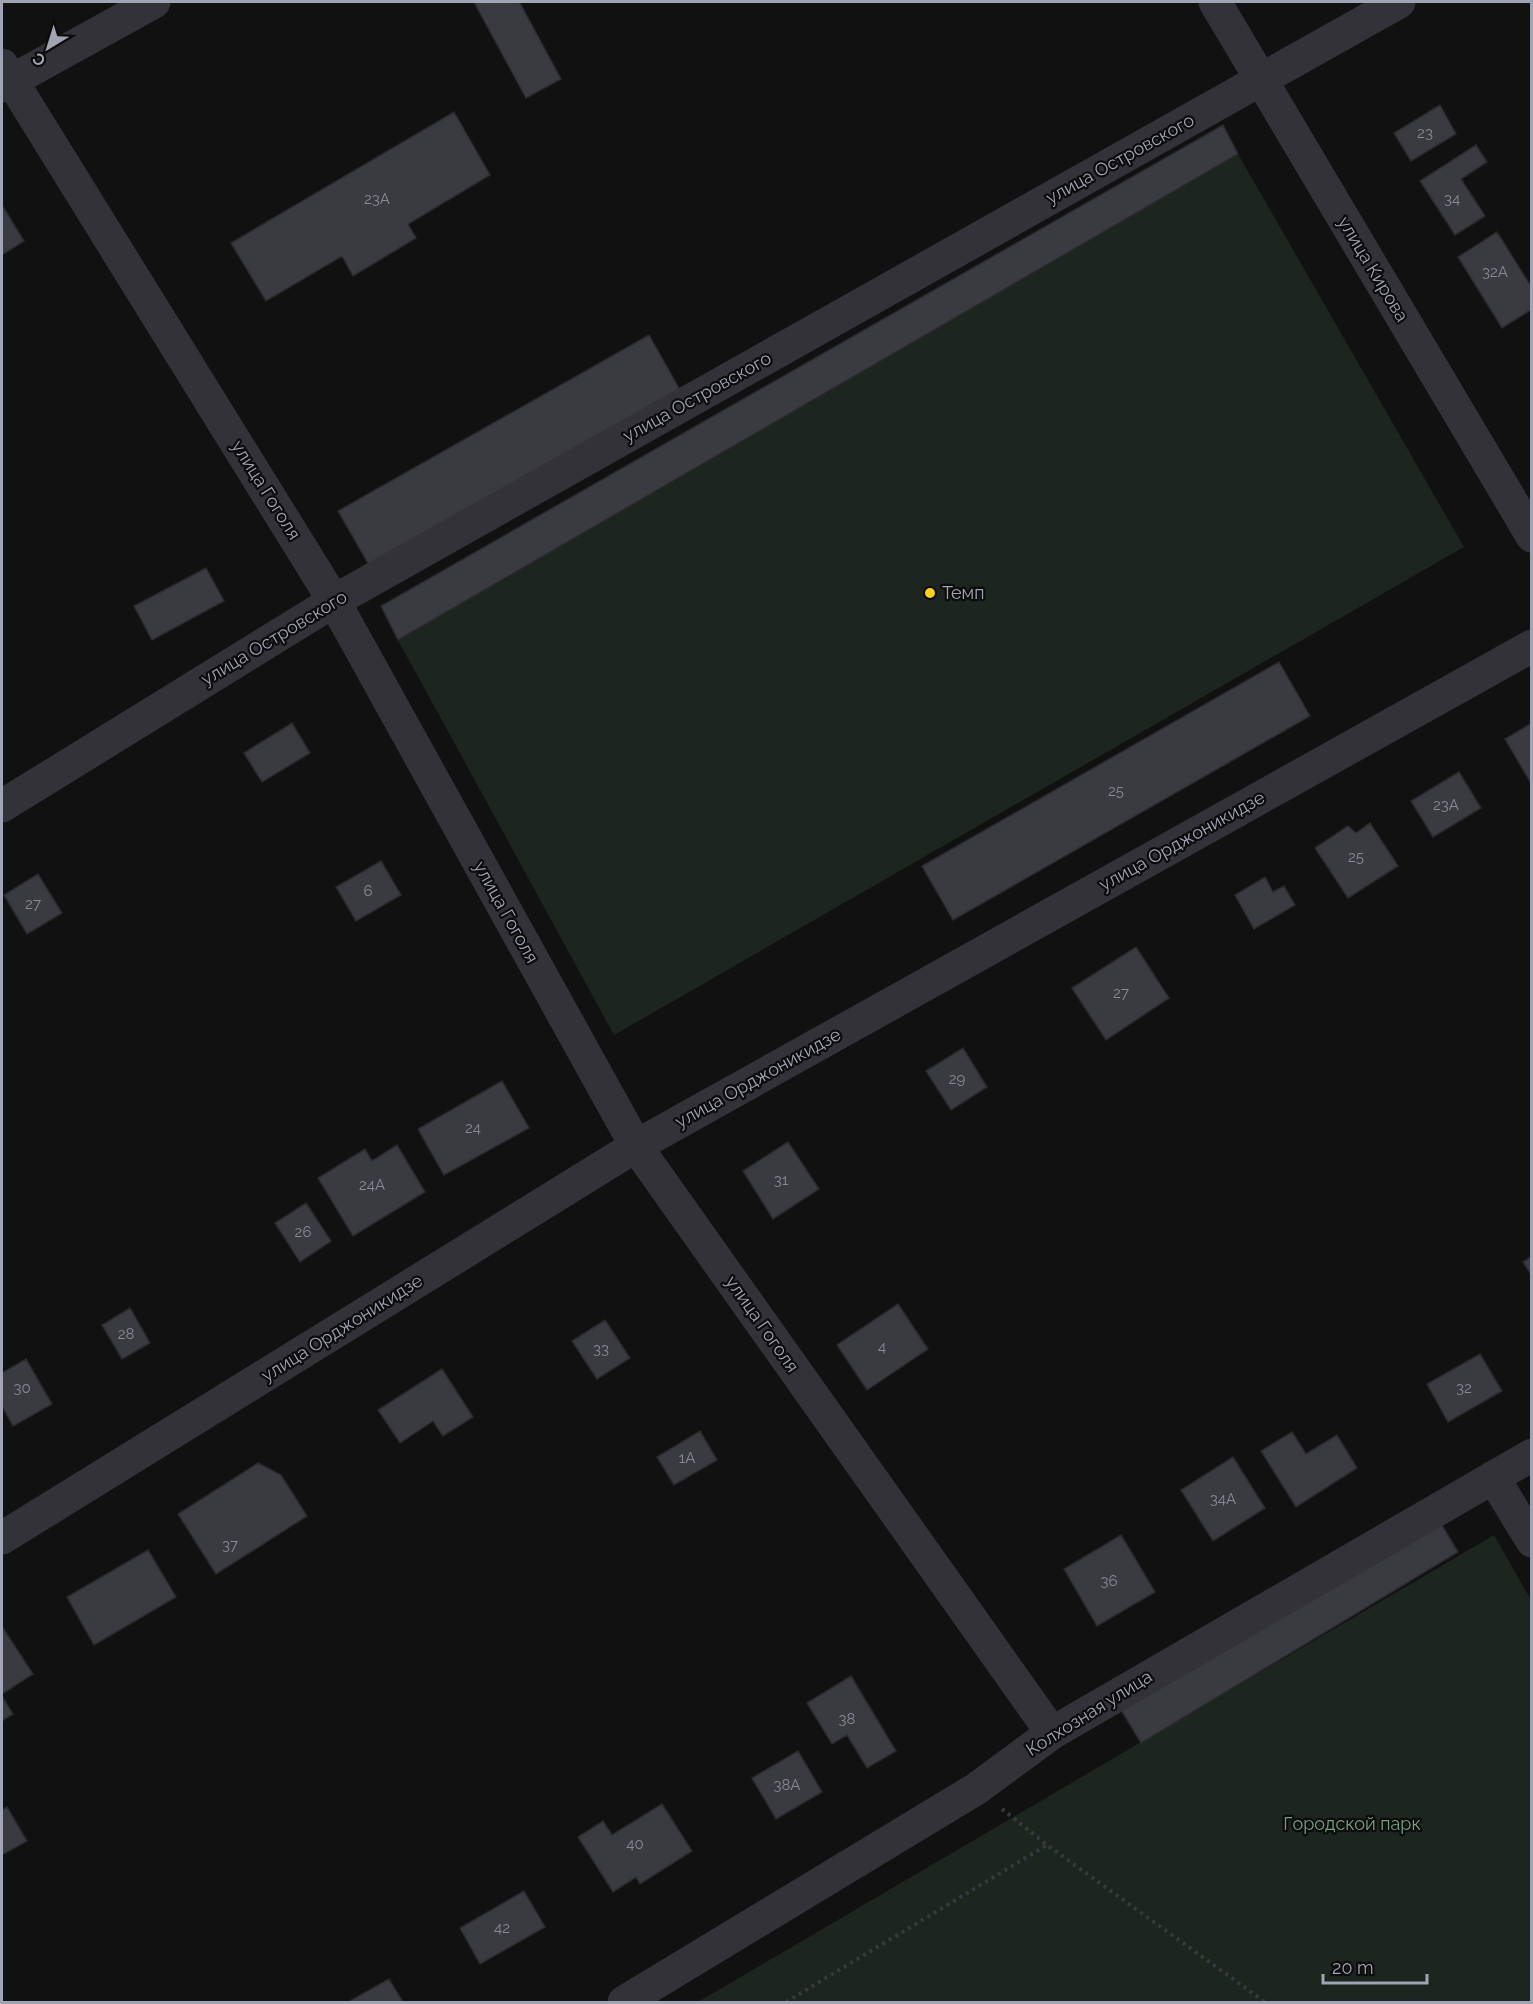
<svg xmlns="http://www.w3.org/2000/svg" width="1533" height="2004" viewBox="0 0 1533 2004" font-family="Raleway,sans-serif">
<style>
.green{fill:#1d251f}
.building{fill:#3a3b40;stroke:#2b2b2f;stroke-width:1.5}
.lines{fill:none;stroke-linecap:round;stroke-linejoin:round}
.path{stroke:#37393f;stroke-width:4;stroke-dasharray:3 4.5;stroke-linecap:butt}
.minor{stroke:#323238;stroke-width:33}
.poi-dot{fill:#fdd01e;stroke:#0c0c0d;stroke-width:2}
.labels{text-anchor:middle;stroke-width:4.5;stroke-linejoin:round;paint-order:stroke}
.number-label{font-size:15px;fill:#878a97}
.street-label{font-size:18px;fill:#a1a4b4;stroke:#0c0c0d}
.poi-label{font-size:18px;fill:#a1a4b4;stroke:#0c0c0d;text-anchor:start}
.park-label{font-size:18px;fill:#76a17f;stroke:#0c0c0d}
</style>
<rect width="100%" height="100%" fill="#111112"/>
<path class="green" d="M1238 154 1464 547 614 1035 398 640Z
M1494 1535 1531 1600V2002H698Z"/>
<path class="building" d="M474 2H522L520 3 561 79 526 98Z
M1440 105 1456 134 1411 161 1394 133Z
M454 112 490 175 408 224 416 238 353 276 342 256 266 301 231 243Z
M1223 125 1238 154 398 640 381 606Z
M1476 145 1487 162 1461 179 1485 216 1455 235 1420 181Z
M2 205 24 241 2 255Z
M1497 232 1532 288V309L1502 328 1458 257Z
M649 335 680 390 369 565 338 511Z
M206 568 224 601 152 640 134 606Z
M1279 662 1310 716 953 920 922 866Z
M292 723 310 753 262 782 244 753Z
M1532 723V785L1505 739Z
M1459 772 1481 808 1433 837 1411 801Z
M1370 823 1398 866 1348 898 1315 848 1348 826 1356 833Z
M381 861 401 895 356 921 336 887Z
M38 874 62 913 27 934 4 895Z
M1265 877 1273 892 1284 886 1295 905 1254 929 1235 895Z
M1136 947 1169 998 1106 1040 1072 988Z
M963 1048 987 1087 951 1110 926 1071Z
M502 1081 529 1128 444 1175 418 1129Z
M788 1142 819 1189 773 1219 743 1171Z
M397 1145 425 1192 353 1236 318 1178 365 1149 372 1161Z
M306 1203 331 1241 300 1262 275 1223Z
M1532 1256V1276L1523 1262Z
M898 1304 928 1349 867 1390 837 1345Z
M130 1308 150 1343 122 1359 102 1325Z
M605 1320 630 1358 597 1379 572 1341Z
M1480 1354 1502 1391 1448 1422 1427 1384Z
M26 1359 52 1404 13 1426 2 1406V1373Z
M442 1369 473 1417 443 1436 433 1421 400 1443 378 1410Z
M700 1431 717 1460 674 1485 657 1457Z
M1292 1432 1306 1454 1337 1435 1357 1468 1296 1507 1261 1451Z
M1233 1457 1265 1508 1213 1541 1181 1490Z
M258 1463 281 1475 307 1516 216 1574 178 1514Z
M1439 1520 1458 1552 1141 1743 1121 1710Z
M1121 1535 1155 1592 1097 1626 1064 1569Z
M148 1550 176 1597 94 1645 67 1597Z
M3 1628 33 1674 2 1694V1629Z
M851 1676 896 1751 867 1768 847 1735 832 1744 807 1703Z
M2 1696 13 1714 2 1721Z
M798 1751 822 1792 776 1819 752 1778Z
M662 1804 692 1851 640 1884 636 1877 613 1892 578 1837 603 1821 612 1835Z
M7 1807 27 1841 2 1855V1810Z
M524 1891 545 1927 480 1964 460 1928Z
M389 1979 403 2002H348Z"/>
<g class="lines">
<path class="path" d="M1002 1809 1047 1845 1265 2002
M786 2002 1047 1845"/>
<path class="minor" d="M1215 2 1532 536
M2 65 334 601 636 1146 1052 1733
M2 86 154 2
M2 806 334 601 1399 2
M1493 1477 1532 1541
M2 1538 636 1146 1532 646
M624 2002 976 1789 1052 1733 1532 1455"/>
</g>
<circle class="poi-dot" cx="930" cy="593" r="6"/>
<g class="labels">
<g class="number-label">
<text x="1425" y="138">23</text>
<text x="377" y="204">23А</text>
<text x="1452" y="204">34</text>
<text x="1495" y="277">32А</text>
<text x="1116" y="796">25</text>
<text x="1446" y="810">23А</text>
<text x="1356" y="862">25</text>
<text x="368" y="896">6</text>
<text x="33" y="909">27</text>
<text x="1121" y="998">27</text>
<text x="957" y="1084">29</text>
<text x="473" y="1133">24</text>
<text x="781" y="1185">31</text>
<text x="372" y="1190">24А</text>
<text x="303" y="1237">26</text>
<text x="126" y="1339">28</text>
<text x="882" y="1352">4</text>
<text x="601" y="1354">33</text>
<text x="22" y="1393">30</text>
<text x="1464" y="1393">32</text>
<text x="687" y="1463">1А</text>
<text x="1223" y="1504">34А</text>
<text x="230" y="1550">37</text>
<text x="1109" y="1586">36</text>
<text x="847" y="1724">38</text>
<text x="787" y="1790">38А</text>
<text x="635" y="1849">40</text>
<text x="502" y="1933">42</text>
</g>
<g class="street-label">
<text transform="translate(1120 159) rotate(-29)" y="6">улица Островского</text>
<text transform="translate(1373 269) rotate(59)" y="6">улица Кирова</text>
<text transform="translate(697 397) rotate(-29)" y="6">улица Островского</text>
<text transform="translate(266 490) rotate(58)" y="6">улица Гоголя</text>
<text transform="translate(274 638) rotate(-31)" y="6">улица Островского</text>
<text transform="translate(1182 841) rotate(-29)" y="6">улица Орджоникидзе</text>
<text transform="translate(506 912) rotate(61)" y="6">улица Гоголя</text>
<text transform="translate(758 1078) rotate(-29)" y="6">улица Орджоникидзе</text>
<text transform="translate(762 1324) rotate(55)" y="6">улица Гоголя</text>
<text transform="translate(342 1328) rotate(-32)" y="6">улица Орджоникидзе</text>
<text transform="translate(1089 1713) rotate(-32)" y="6">Колхозная улица</text>
</g>
<g class="poi-label">
<text x="942" y="599">Темп</text>
</g>
<g class="park-label">
<text x="1352" y="1830">Городской парк</text>
</g>
</g>
<rect width="1533" height="2004" fill="none" stroke="#a1a4b4" stroke-width="6"/>
<g transform="translate(48 48) rotate(218)" stroke="#0c0c0d" stroke-width="4.5" paint-order="stroke">
<path d="M0-4.5L10 22L0 15L-10 22Z" fill="#a1a4b4"/>
<text y="-9" font-size="16" font-weight="bold" text-anchor="middle" fill="#a1a4b4">С</text>
</g>
<path d="M1323 1974v9h104v-9" fill="none" stroke="#a1a4b4" stroke-width="3"/>
<text x="1332" y="1974" font-size="18" fill="#a1a4b4" stroke="#0c0c0d" stroke-width="4.5" paint-order="stroke">20 m</text>
</svg>
